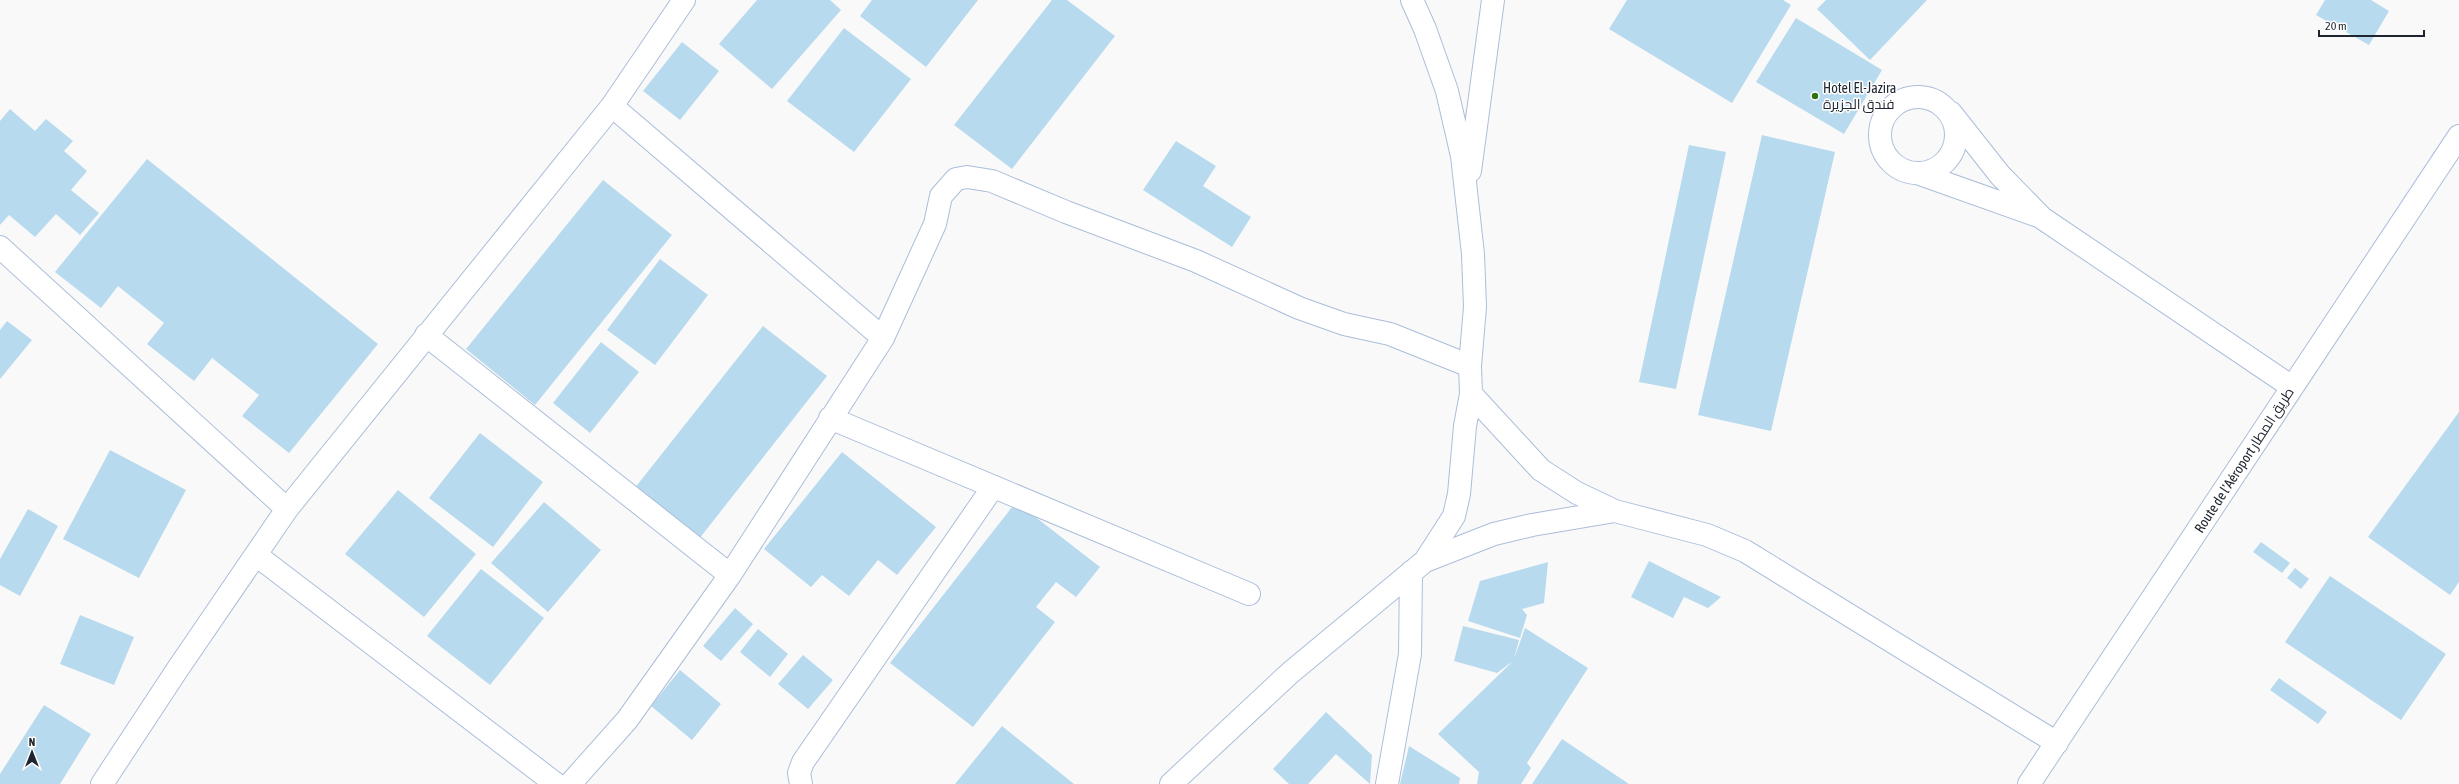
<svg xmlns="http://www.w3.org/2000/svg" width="2459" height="784" viewBox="0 0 2459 784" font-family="'Asap Condensed',Cairo,sans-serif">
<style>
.building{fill:#b8daee}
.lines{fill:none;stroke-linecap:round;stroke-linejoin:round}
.minor-casing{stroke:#abbeda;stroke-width:24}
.minor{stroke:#fff;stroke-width:22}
.poi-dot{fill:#2e7313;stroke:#fff;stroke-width:1.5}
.labels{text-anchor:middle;stroke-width:3;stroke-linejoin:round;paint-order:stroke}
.poi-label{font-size:14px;fill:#1e252f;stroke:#fff;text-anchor:start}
.street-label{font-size:14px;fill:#1e252f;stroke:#fff}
</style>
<rect width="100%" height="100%" fill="#f9f9f9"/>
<path class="building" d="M757 0H830L841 10 772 89 719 44Z
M872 0H978L926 67 860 16Z
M1052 0H1067L1115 36 1012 169 954 125Z
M1627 0H1783L1791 5 1732 103 1609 29Z
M1826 0H1927L1870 60 1817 9Z
M2325 0H2371L2389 11 2369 45 2316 15Z
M1796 18 1882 70 1844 134 1756 82Z
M844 28 911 79 854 152 787 101Z
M682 42 719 71 680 120 643 91Z
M10 109 35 131 46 119 73 141 64 151 87 171 71 190 99 213 80 235 56 214 35 237 9 215 0 225V121Z
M1762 135 1835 152 1771 431 1698 415Z
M1176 141 1216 166 1203 186 1251 217 1232 247 1143 190Z
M1689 145 1726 152 1676 389 1639 382Z
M147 159 378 344 289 453 242 416 259 395 212 358 194 381 147 344 164 323 118 286 101 308 55 272Z
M603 180 672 235 535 405 466 349Z
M660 259 708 295 655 365 607 330Z
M7 321 32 340 0 379V330Z
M763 326 827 376 699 539 634 489Z
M601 342 639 372 590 433 553 403Z
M2459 412V582L2450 595 2368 537Z
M480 433 543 482 493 547 429 498Z
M110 450 186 490 139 578 63 539Z
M842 452 936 527 897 575 878 560 849 596 822 575 811 587 764 549Z
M398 490 476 554 424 617 345 554Z
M544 502 601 550 548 612 491 563Z
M1016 502 1100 567 1076 597 1056 582 1036 607 1055 622 973 727 890 663Z
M28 509 58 526 20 596 0 585V559Z
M2261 542 2290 563 2282 573 2253 552Z
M1649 561 1721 597 1708 608 1684 597 1673 618 1631 597Z
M1548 562 1544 603 1522 609 1527 615 1520 638 1468 621 1480 581Z
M2295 568 2309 579 2301 589 2287 578Z
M481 569 544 618 490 685 427 636Z
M2330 576 2446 654 2401 720 2285 642Z
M735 608 753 624 721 661 703 646Z
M80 615 134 637 114 685 60 664Z
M1463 626 1519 640 1514 659 1525 628 1588 668 1527 763 1531 768 1521 784H1477L1479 772 1438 734 1513 661 1497 673 1454 661Z
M758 629 788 654 770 677 740 652Z
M803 655 833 680 808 709 778 684Z
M680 670 721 704 692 740 651 706Z
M2279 678 2327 712 2318 724 2270 690Z
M44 705 91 734 60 784H0V774Z
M1326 712 1372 755 1370 784 1336 754 1308 784H1289L1273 769Z
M1002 726 1074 784H955Z
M1562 739 1629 784H1532Z
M1409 746 1460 778 1459 784H1400Z"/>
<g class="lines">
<g class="minor-casing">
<path id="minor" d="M1880 135a38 38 0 1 1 76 0a38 38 0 1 1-76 0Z
M612 106 883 338
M1951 113 2000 175 2042 218 2292 387
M1470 171 1493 0
M1917 173 2038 216
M0 247 287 509
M426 335 730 575
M1471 394 1541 470 1577 493 1615 511 1707 535 1745 551 2057 743
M830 418 1249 594
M256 555 556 784
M1425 561 1494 534 1532 525 1615 511
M102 784 177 670 287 509 612 106 684 0
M570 784 627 720 730 575 883 338 935 224 941 196 956 179 967 177 992 181 1066 212 1196 261 1299 308 1344 324 1390 334 1470 366
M801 784 799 773 803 762 993 487
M1171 784 1290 673 1425 561 1454 516 1459 494 1465 426 1471 394 1470 366 1475 307 1473 254 1462 156 1447 91 1425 29 1412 0
M1387 784 1410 654 1411 572
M2029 784 2459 136"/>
</g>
<use href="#minor" class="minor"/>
</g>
<circle class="poi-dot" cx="1815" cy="96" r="4"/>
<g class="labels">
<g class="poi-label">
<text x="1823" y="93">Hotel El-Jazira<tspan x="1823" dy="16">فندق الجزيرة</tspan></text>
</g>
<g class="street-label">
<text transform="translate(2244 460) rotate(-57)" y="5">Route de l'Aéroport طريق المطار</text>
</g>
</g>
<g transform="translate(32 752)" stroke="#ffffff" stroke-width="3" paint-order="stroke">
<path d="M0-3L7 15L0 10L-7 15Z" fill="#1e252f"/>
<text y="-6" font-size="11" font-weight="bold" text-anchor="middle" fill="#1e252f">N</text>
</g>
<path d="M2319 30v6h105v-6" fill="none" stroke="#1e252f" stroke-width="2"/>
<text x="2325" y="30" font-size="12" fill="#1e252f" stroke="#ffffff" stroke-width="3" paint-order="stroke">20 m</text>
</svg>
